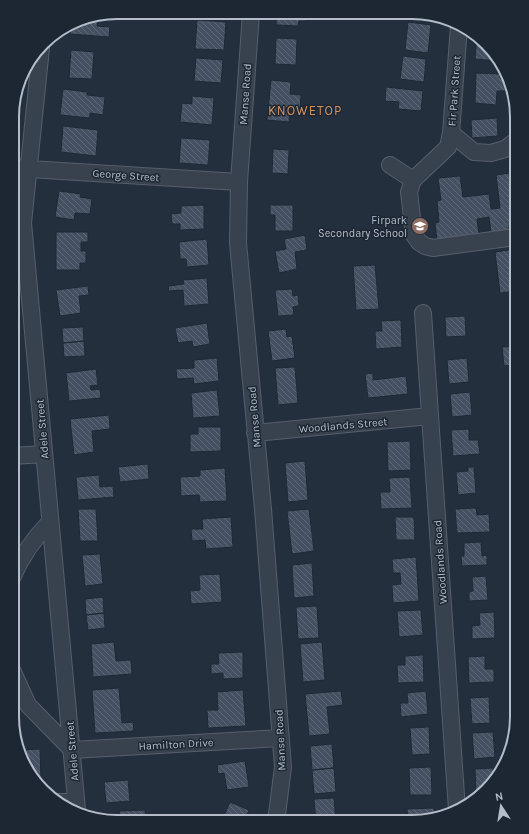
<svg xmlns="http://www.w3.org/2000/svg" width="529" height="834" viewBox="0 0 529 834" font-family="Karla,sans-serif">
<style>
.building{fill:url(#building-back-hatch);stroke:#1f2835}
.lines{fill:none;stroke-linecap:round;stroke-linejoin:round}
.minor-casing{stroke:#565f6c;stroke-width:18}
.minor{stroke:#38414e;stroke-width:16}
.labels{text-anchor:middle;stroke-width:3;stroke-linejoin:round;paint-order:stroke}
.street-label{font-size:11px;fill:#b4bcc9;stroke:#1d2633}
.poi-label{font-size:11px;fill:#b4bcc9;stroke:#1d2633;text-anchor:end}
.quarter-label{font-size:13px;letter-spacing:1px;fill:#d59563;stroke:#1d2633}
.rim{fill:none;stroke:#b4bcc9;stroke-width:2}
</style>
<defs>
<pattern id="building-back-hatch" width="6" height="6" patternUnits="userSpaceOnUse"><rect width="6" height="6" fill="#455162"/><path d="M-1 5l2 2M0 0l6 6M5-1l2 2" fill="none" stroke="#5d6877"/></pattern>
</defs>
<rect width="100%" height="100%" fill="#242f3e"/>
<path class="building" d="M277 13H307L306 21H299L298 26 276 25Z
M395 14H431V17Z
M98 16 97 26 110 27 109 37 70 34 71 24 77 20Z
M197 20 226 22 224 50 195 49Z
M408 22 431 25 428 53 405 50Z
M477 36 497 61 475 59Z
M276 38 297 39 296 65 275 64Z
M71 50 94 52 92 79 69 78Z
M403 56 426 59 424 82 400 79Z
M196 58 223 60 221 83 194 81Z
M476 73 500 74V78L507 79V91H497L496 105 475 103Z
M271 80 291 82 290 94 301 95 300 111 290 110 289 122 267 120Z
M386 87 423 91 421 111 398 109 399 102 385 101Z
M63 89 87 92V95L105 97 103 115 90 113V118L60 115Z
M192 96 214 98 212 125 180 122 182 103 192 104Z
M497 118 498 136 472 138 471 120Z
M63 126 98 130 96 156 61 152Z
M181 138 210 140 208 165 179 163Z
M273 149 289 150 288 174 272 173Z
M517 172V224L509 225V231L491 233 489 217 477 219 479 235 437 240 435 223 439 222 437 201 441 200 438 178 460 176 463 197 489 194 491 209 500 208 496 175Z
M59 191 81 194 80 197 92 199 90 214 75 213 74 220 55 217Z
M204 205V229L180 230V224H172L171 214 181 213V206Z
M270 205H293V231H275V215H270Z
M56 232H88V242H81V251H86V263H80V270H56Z
M305 235 307 250 295 252 297 269 279 273 275 251 286 249 284 239Z
M207 239 209 265 187 267 186 259H180L179 242Z
M516 249 517 296 516 291 500 293 495 252Z
M375 265 379 309 356 310 353 266Z
M207 278 209 304 184 306 183 290 169 291 168 286 184 284 183 280Z
M88 286 89 295 79 296 81 313 60 316 56 290Z
M292 289 293 296 298 295 299 306 293 307 294 315 278 316 275 290Z
M465 316 466 336 446 337 445 317Z
M401 320 402 347 376 349 375 331H382L381 321Z
M207 323 210 344 193 347 192 341 178 343 175 328Z
M83 327 84 341 63 343 62 328Z
M286 329 287 337 292 336 295 358 272 361 268 331Z
M84 341 85 356 64 357 63 343Z
M517 346V365L504 366 502 347Z
M217 358 219 381 194 384 193 378 177 379 176 369 194 368V360Z
M467 358 469 382 449 384 447 360Z
M295 367 298 403 278 405 275 368Z
M96 369 98 385 90 386 91 390 100 389 101 398 69 401 66 373Z
M373 373V380L406 376 408 394 368 398 365 374Z
M217 390 220 416 193 418 191 393Z
M470 392 472 415 452 417 450 394Z
M109 415 110 429 92 431 94 452 74 455 70 419Z
M198 427H221V451L190 452V434H198Z
M469 429V440H478L480 454 453 456 451 430Z
M410 441 411 470 388 471 387 442Z
M305 461 308 500 288 502 285 463Z
M148 464 149 479 120 482 118 467Z
M468 467H474L476 493 458 495 456 472 468 471Z
M225 468 227 501 200 502 199 495 181 496 180 477 200 476V470Z
M99 475 100 487 113 486 114 497 78 500 76 477Z
M410 477 412 508 381 509 380 492H390L389 478Z
M12 491H16L19 522 12 523Z
M476 508 477 515 489 514 490 532 457 533 455 509Z
M78 509H96L98 541H80Z
M309 509 314 551 292 554 287 511Z
M231 517 233 547 206 549 205 540 192 541 191 529H203L202 519Z
M395 517H414L415 540H396Z
M481 542 482 556 487 555V565L462 566 461 556H464V543Z
M100 554 103 584 85 586 82 555Z
M416 557 419 601 393 603 392 585 401 584 400 573H393L392 559Z
M312 563 314 596 294 598 292 565Z
M220 574 222 602 191 604 190 591 200 590 199 575Z
M486 576 488 600 469 601V592L473 591 472 577Z
M103 597 104 613 86 615 85 599Z
M317 606 319 638 298 639 296 607Z
M421 610 423 635 399 637 397 611Z
M494 612 495 638 472 639V626L480 625 479 613Z
M104 613 105 628 88 630 86 615Z
M114 642 116 661 131 660 132 674 93 677 91 644Z
M322 642 325 680 303 682 300 644Z
M243 652V678L223 679V673L211 674V664H219L218 653Z
M423 655 424 682 398 683 397 665H405V656Z
M485 656V669H494V682L469 683 468 657Z
M119 688 122 723 133 722 134 731 95 733 92 690Z
M243 690 246 726 208 728 207 710H218L217 692Z
M341 691 343 705 327 707 330 734 309 736 305 694Z
M426 691 428 714 401 717 400 703H408L407 693Z
M489 697 490 723 472 724 470 698Z
M12 719 21 731 16 734Z
M429 727 430 754 412 755 410 728Z
M493 732 495 757 474 759 472 733Z
M332 744 334 768 312 770 310 746Z
M40 749 41 780H38L21 759V750Z
M245 761 249 787 227 790 224 773 218 774 217 765Z
M431 767 432 795H410L409 768Z
M334 768 336 792 314 794 312 770Z
M493 768V780L495 781 480 792 476 793 475 769Z
M128 780 130 801 106 803 104 782Z
M334 798 336 822H316L314 799Z
M230 802 249 810 244 822 213 821 217 813 224 816Z
M434 808 435 817 408 822 407 809Z
M145 810 146 821H120L119 811Z"/>
<g class="lines">
<g class="minor-casing">
<path id="minor" d="M251 13 239 182 238 243 263 509 283 767 276 822
M459 26 451 133 448 147 413 180 409 192 414 235 419 242 425 246 433 248 508 238
M41 48 23 223 77 810
M451 133 474 152 491 153 505 149 517 140
M390 165 413 180
M13 168 239 182
M423 313 457 810
M255 433 430 416
M12 456 44 454
M12 578C22 555 33 539 50 522
M12 670 28 705 72 750 281 738
M58 802H76"/>
</g>
<use href="#minor" class="minor"/>
</g>
<defs>
<g id="school-disc" transform="scale(0.9)"><circle r="9.5" fill="#8d6e63" stroke="#1d2633"/><path d="M0-5L7-2L0 1L-7-2ZM-4 1L0 2.5L4 1V4Q0 6-4 4Z" fill="#fff"/></g>
</defs>
<g fill-rule="evenodd">
<use href="#school-disc" x="420" y="226"/>
</g>
<g class="labels">
<g class="street-label">
<text transform="translate(454 91) rotate(-86)" y="4">Fir Park Street</text>
<text transform="translate(245 94) rotate(-86)" y="4">Manse Road</text>
<text transform="translate(126 175) rotate(4)" y="4">George Street</text>
<text transform="translate(254 417) rotate(-95)" y="4">Manse Road</text>
<text transform="translate(343 425) rotate(-5)" y="4">Woodlands Street</text>
<text transform="translate(42 429) rotate(-95)" y="4">Adele Street</text>
<text transform="translate(440 562) rotate(-94)" y="4">Woodlands Road</text>
<text transform="translate(280 740) rotate(-93)" y="4">Manse Road</text>
<text transform="translate(176 744) rotate(-3)" y="4">Hamilton Drive</text>
<text transform="translate(72 751) rotate(-95)" y="4">Adele Street</text>
</g>
<g class="poi-label">
<text x="407" y="224">Firpark<tspan x="407" dy="13">Secondary School</tspan></text>
</g>
<g class="quarter-label">
<text x="305" y="115">KNOWETOP</text>
</g>
</g>
<path d="M0 0H529V834H0ZM117 19H412A98 98 0 0 1 510 117V717A98 98 0 0 1 412 815H117A98 98 0 0 1 19 717V117A98 98 0 0 1 117 19Z" fill="#1d2633" fill-rule="evenodd"/>
<path class="rim" d="M117 19H412A98 98 0 0 1 510 117V717A98 98 0 0 1 412 815H117A98 98 0 0 1 19 717V117A98 98 0 0 1 117 19Z"/>
<g transform="translate(501 806) rotate(348)" stroke="#1d2633" stroke-width="3" paint-order="stroke">
<path d="M0-3L7 15L0 10L-7 15Z" fill="#b4bcc9"/>
<text y="-6" font-size="11" font-weight="bold" text-anchor="middle" fill="#b4bcc9">N</text>
</g>
</svg>
